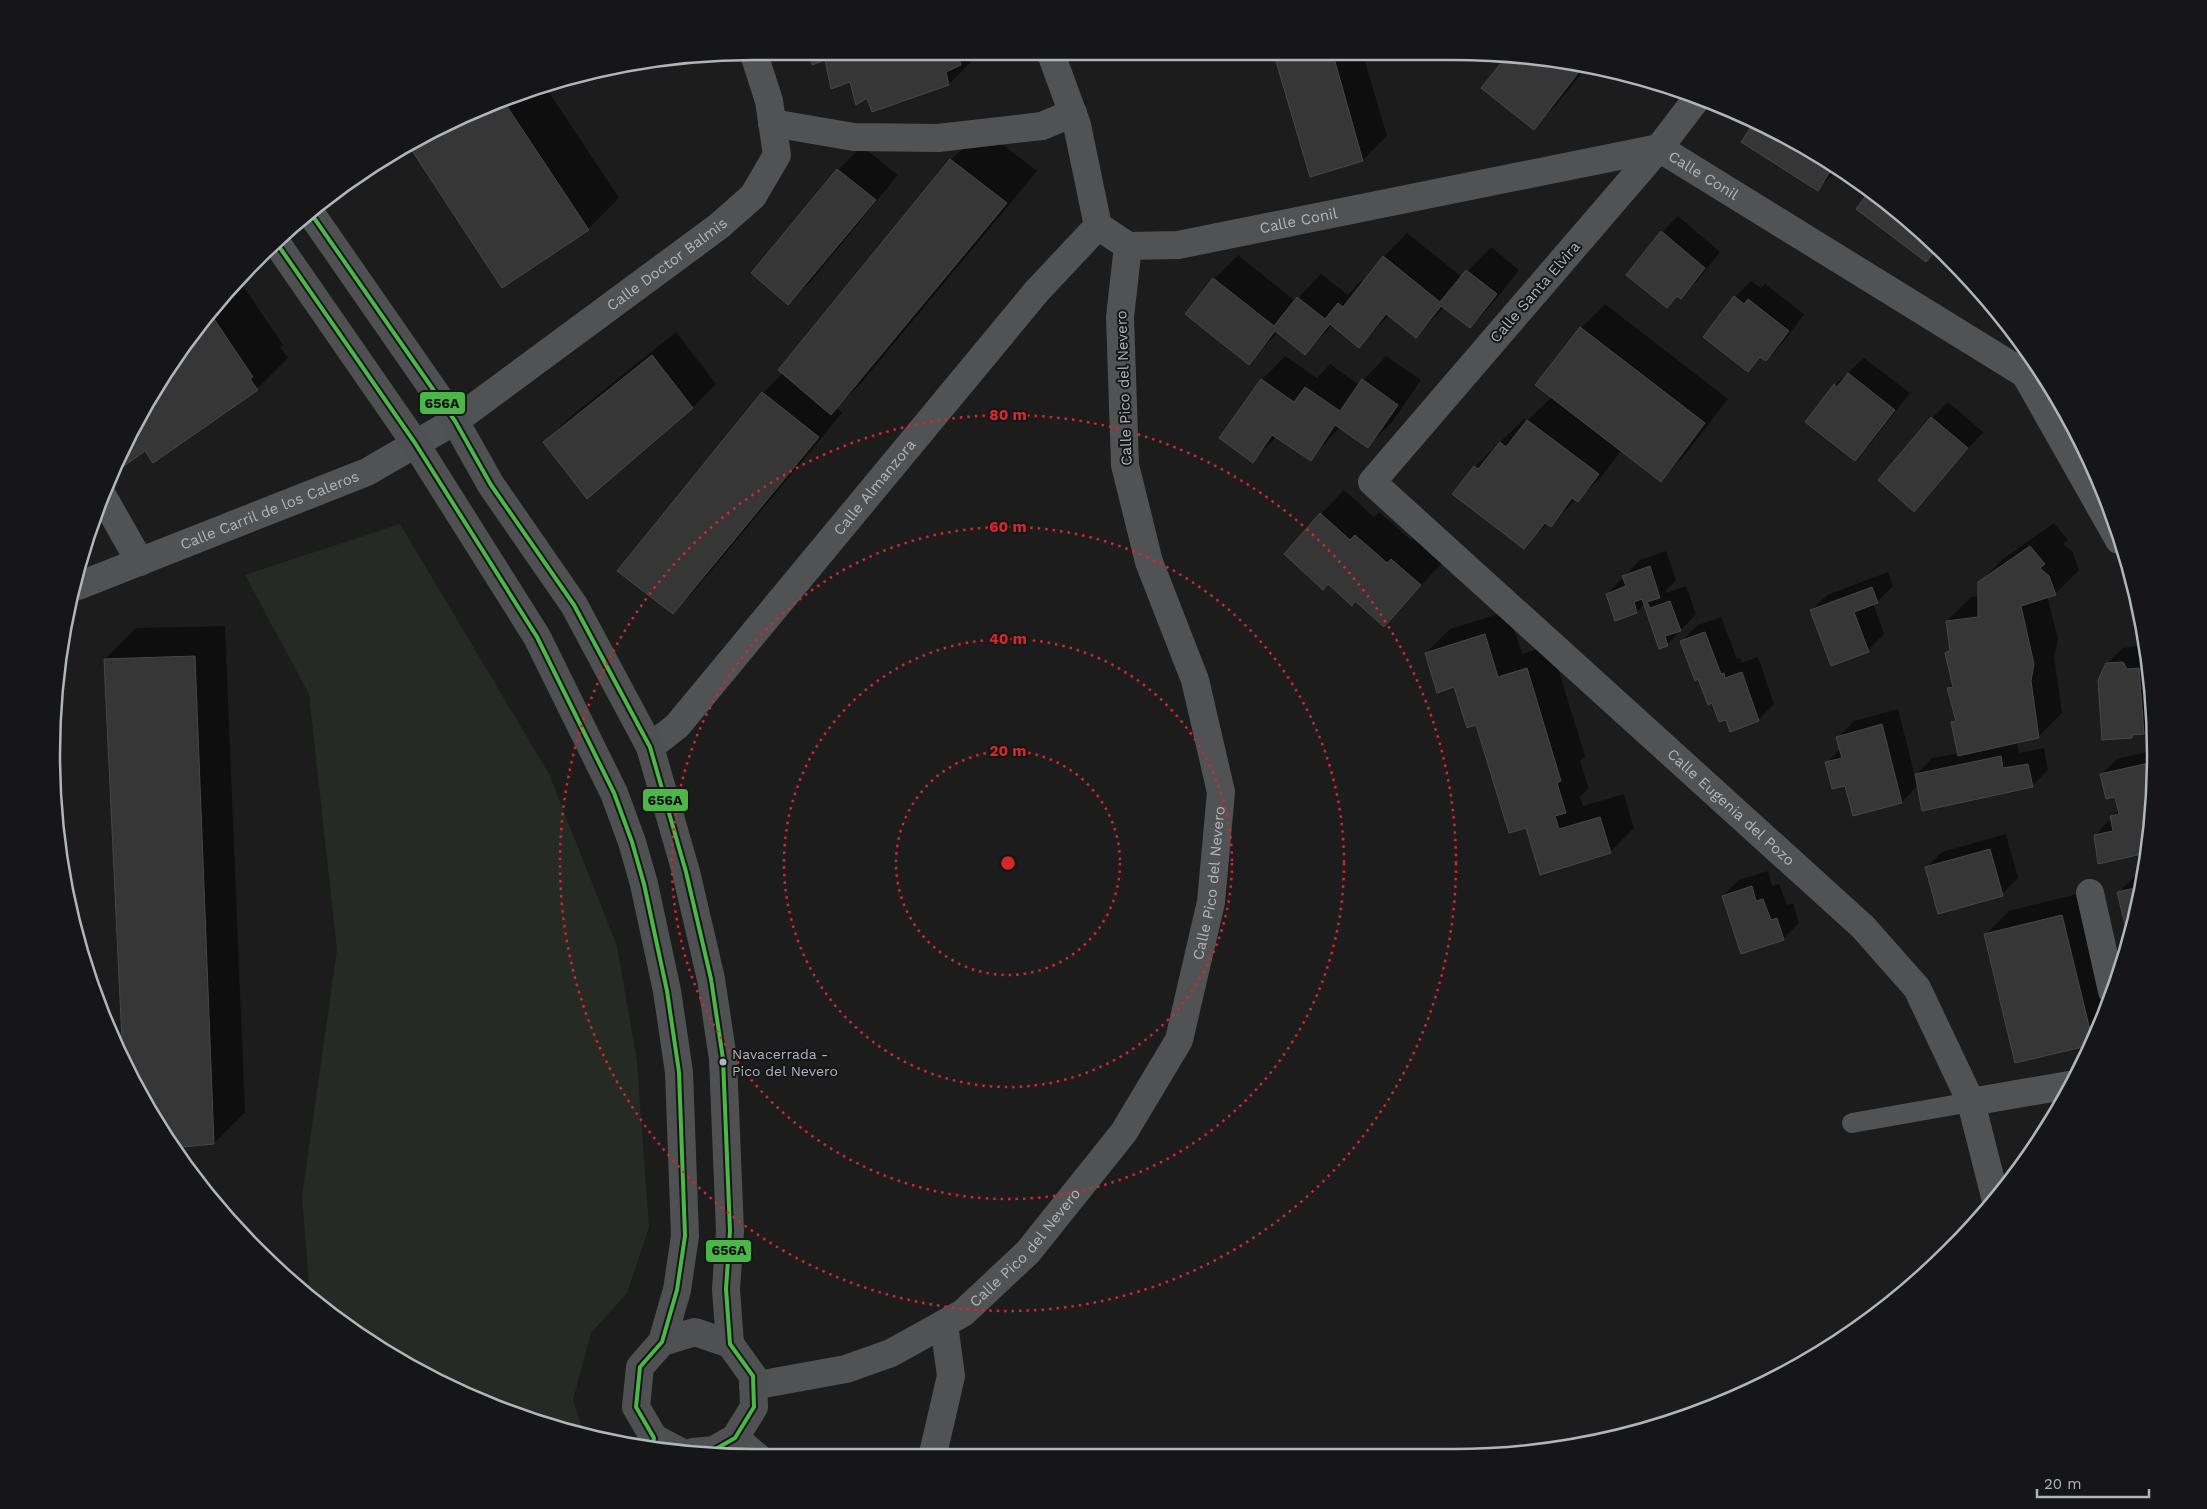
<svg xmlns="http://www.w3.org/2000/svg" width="2207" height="1509" viewBox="0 0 2207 1509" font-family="'Work Sans',sans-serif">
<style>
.green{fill:#252b24}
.shadow{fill:#0007}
.building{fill:#363637;stroke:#454748}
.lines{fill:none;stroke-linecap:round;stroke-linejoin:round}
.lane{stroke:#515254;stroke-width:20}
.street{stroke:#515254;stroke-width:28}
.secondary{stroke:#4f5052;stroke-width:28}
.bus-1-casing{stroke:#161618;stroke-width:8}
.bus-1{stroke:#4ab747;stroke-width:4}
.ring{fill:none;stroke:#d62828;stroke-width:2.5;stroke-dasharray:2.5 5}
.bus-dot{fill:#afb5bb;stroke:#161618;stroke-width:2}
.labels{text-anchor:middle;stroke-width:4;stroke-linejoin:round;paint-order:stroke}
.bus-label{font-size:14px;fill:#afb5bb;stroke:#161618;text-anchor:start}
.street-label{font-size:15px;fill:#afb5bb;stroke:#161618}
.rim{fill:none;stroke:#afb5bb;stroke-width:2.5}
.centre{fill:#d62828;stroke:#161618;stroke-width:2.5}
.ring-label{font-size:15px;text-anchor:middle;font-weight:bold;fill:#d62828;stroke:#161618;stroke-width:4;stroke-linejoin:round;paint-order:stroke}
.line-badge{stroke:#161618;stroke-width:2}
.pale-badge-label{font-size:14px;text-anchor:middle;font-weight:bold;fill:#111}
</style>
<rect width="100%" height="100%" fill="#1c1c1c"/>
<path class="green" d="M400 524 549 774 617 946 637 1062 649 1227 627 1293 591 1333 573 1400 584 1434 485 1404 364 1339 310 1295 302 1197 337 950 309 694 245 575Z"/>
<path class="shadow" d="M810 51H973L971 53 973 60 949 84 867 97 825 59Z
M1275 51H1362L1387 136 1363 160 1311 176Z
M1508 57 1588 65 1557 104 1533 128 1483 88Z
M544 85 619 198 588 229 503 286 410 145 485 105Z
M1756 121 1764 124 1837 170 1818 189 1743 142Z
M982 129 1037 171 862 382 836 408 842 413 696 589 672 613 619 571 763 393 783 373 951 160Z
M862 146 898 175 812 280 788 303 753 273 838 170Z
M1678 216 1720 252 1697 281 1681 297 1678 295 1667 307 1662 232Z
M1407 233 1462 277 1491 247 1519 270 1493 303 1470 327 1444 307 1416 337 1389 315 1359 346 1333 325 1305 353 1278 332 1249 363 1214 279 1238 255 1295 301 1321 274 1348 295 1362 280 1364 282 1384 257Z
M1958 267 1968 279 1955 270Z
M239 280 283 345 280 347 288 358 257 389 145 449 120 467 116 462 146 403 226 291Z
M1751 281 1761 288 1765 284 1804 314 1782 344 1766 360 1762 357 1748 370 1735 297Z
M1605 304 1728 399 1684 456 1661 480 1622 450 1601 477 1577 501 1576 499 1551 525 1548 523 1524 547 1454 493 1475 467 1499 443 1524 419 1527 421 1552 397 1537 385 1581 328Z
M676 332 716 384 692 408 545 442 569 418Z
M1285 356 1317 378 1330 364 1359 385 1386 356 1421 380 1392 422 1368 446 1340 427 1310 460 1277 436 1253 461 1262 380Z
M1864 358 1910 393 1871 443 1855 459 1835 385Z
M1948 402 1983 432 1914 510 1932 418Z
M1344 490 1374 517 1379 512 1411 540 1415 536 1444 561 1384 625 1356 600 1328 583 1321 514Z
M2054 523 2068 540 2063 544 2073 552 2079 570 2055 594 2047 596 2058 639 2054 656 2062 713 2038 737 2017 741 2019 753 2044 748 2048 770 2032 786 1918 785 1902 802 1854 815 1846 785 1827 763 1841 748 1838 737 1854 721 1898 709 1915 776 1932 758 1959 753 1952 723 1957 718 1948 688 1954 683 1947 653 1951 648 1947 621 1971 597 1979 596V583L2003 559Z
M1666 551 1676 580 1665 591 1666 593 1686 586 1696 614 1667 645 1645 603 1637 612 1616 619 1607 594 1640 560Z
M1888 572 1893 586 1877 602 1873 603 1884 634 1868 650 1811 611 1827 595Z
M1508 611 1522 654 1551 645 1585 756 1580 761 1589 788 1580 797 1583 806 1624 794 1634 828 1610 852 1527 826 1477 724 1455 686 1426 653 1450 629Z
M1721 617 1737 659 1740 658 1741 663 1758 657 1774 704 1758 720 1726 718 1713 702 1682 641 1698 625Z
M225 626 245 1112 214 1143 171 1147 124 1066 105 659 136 628Z
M2139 646 2143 653H2146L2153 724 2143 733H2135L2132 736 2107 664 2123 648Z
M2155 750 2146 851 2099 863 2095 836 2119 809 2116 795 2101 775 2117 759Z
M2006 834 2018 878 2002 894 1926 868 1942 852Z
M1768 871 1772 886 1779 884 1787 905 1793 903 1799 923 1783 939 1723 896 1739 880Z
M2144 874 2142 892 2129 935 2119 892 2135 876Z
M2086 892 2111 996 2102 1024 2092 1043 1985 935 2009 911Z"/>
<path class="building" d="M809 51H957L961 65 946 72 949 85 872 112 867 98 856 105 850 82 831 89 825 60 812 65Z
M1273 51H1332L1363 161 1310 177Z
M1506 57 1585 64 1534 130 1481 88Z
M502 99 589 230 502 288 409 146 485 105Z
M1755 121 1764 124 1833 167 1818 191 1741 142Z
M950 159 1007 203 831 415 778 370Z
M837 169 876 200 788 305 751 273Z
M1870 190 1880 196 1938 247 1926 262 1856 209Z
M1661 231 1705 268 1681 299 1677 296 1667 308 1626 275Z
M1383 256 1440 302 1466 270 1497 294 1470 328 1441 306 1416 338 1386 314 1359 348 1330 324 1305 355 1275 331 1249 365 1185 314 1213 278 1274 326 1297 297 1325 319 1338 303 1343 307Z
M1734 296 1744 304 1748 299 1789 331 1766 361 1760 357 1748 372 1703 337Z
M210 313 253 377 250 379 258 390 153 463 145 451 120 469 116 463 146 403Z
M1580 327 1705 423 1661 482 1535 385Z
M652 355 693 408 587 499 543 442Z
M1848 373 1895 410 1855 461 1805 422 1834 384 1837 387Z
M1261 379 1294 402 1305 387 1340 411 1362 379 1398 405 1368 448 1335 425 1311 461 1272 435 1253 463 1219 438Z
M762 392 819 437 673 614 617 571Z
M1931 417 1968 448 1914 512 1878 480Z
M1527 420 1599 474 1578 502 1572 498 1551 527 1545 523 1524 549 1452 494 1474 466 1478 469 1500 442 1506 447Z
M1320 513 1350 540 1355 535 1387 563 1391 559 1421 585 1384 627 1355 601 1352 606 1328 584 1323 590 1284 554Z
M2030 546 2045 564 2040 568 2049 576 2056 595 2021 606 2034 664 2031 681 2039 738 1958 756 1951 722 1956 721 1947 688 1953 687 1945 653 1950 650 1946 621 1978 617V582Z
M1650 566 1660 598 1647 602 1650 608 1670 601 1681 631 1665 636 1668 646 1659 649 1642 599 1634 602 1637 613 1615 621 1606 594 1626 586 1622 576Z
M1872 587 1878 603 1854 612 1869 652 1831 666 1810 610Z
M1705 632 1721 674 1724 673 1725 678 1742 672 1759 721 1730 732 1726 720 1719 722 1712 703 1708 705 1698 679 1695 681 1680 641Z
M1485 634 1498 677 1527 668 1561 781 1557 783 1566 813 1555 816 1559 829 1600 817 1611 853 1540 875 1526 828 1509 833 1476 725 1467 728 1454 687 1437 693 1425 653Z
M195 656 214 1144 172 1148 123 1062 104 659Z
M2123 662 2127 669 2139 668 2144 734 2132 735V738L2102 740 2098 680 2106 663Z
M1882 724 1902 803 1853 816 1845 786 1832 789 1825 762 1842 758 1836 737Z
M2001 756 2003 768 2028 764 2033 787 1922 811 1915 774Z
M2149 763 2150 766 2155 765 2146 853 2098 864 2094 835 2113 831 2110 816 2119 814 2115 797 2106 799 2100 774Z
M1990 849 2003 896 1938 914 1925 867Z
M1752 886 1756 901 1763 899 1771 920 1777 918 1784 940 1741 954 1722 896Z
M2143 886 2142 892 2128 937 2117 892Z
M2062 915 2093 1042 2091 1045 2015 1063 1984 934Z"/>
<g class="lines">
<path class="lane" d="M1852 1123 1971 1102"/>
<g class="street">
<path d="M1050 51 1077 125 1098 226"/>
<path id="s1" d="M1695 101 1659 148 1372 482 1863 927 1917 988 1971 1102 1995 1197"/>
<path d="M772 123 854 137 938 138 1042 126 1073 113"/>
<path id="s2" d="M1098 226 1128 246 1178 245 1659 148 2025 374 2119 540"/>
<path d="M102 495 140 562"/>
<path id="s3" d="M78 586 367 472 455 421 719 226 753 196 777 155 769 101 753 51"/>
<path id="s4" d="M650 747 677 726 1037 291 1098 226"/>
<path d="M2090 893 2112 991"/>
<path d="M1971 1102 2069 1085"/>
<path id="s5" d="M753 1386 846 1369 891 1353 963 1313 1028 1252 1124 1132 1179 1040 1211 902 1221 792 1195 680 1149 562 1125 465 1120 317 1128 246"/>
<path d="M735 1438 759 1458"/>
<path d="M932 1458 951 1376 944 1324"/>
</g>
<path class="secondary" d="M312 215 455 421 491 485 574 605 650 747 686 872 711 979 723 1059 730 1231 726 1289 730 1344
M278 245 415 443 537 637 614 793 632 842 644 884 667 991 679 1072 685 1236 677 1290 662 1342
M677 1450 654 1438 636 1407 640 1367 662 1342 695 1332 730 1344 753 1376 754 1407 735 1438 714 1450 693 1452"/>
<g class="bus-1-casing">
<path id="bus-1" d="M312 215 455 421 491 485 574 605 650 747 686 872 711 979 723 1059 730 1231 726 1289 730 1344 753 1376 754 1407 735 1438 714 1450 713 1454
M278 245 415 443 537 637 614 793 632 842 644 884 667 991 679 1072 685 1236 677 1290 662 1342 640 1367 636 1407 654 1438 652 1448"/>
</g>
<use href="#bus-1" class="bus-1"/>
</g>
<g class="ring">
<circle cx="1008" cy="863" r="112"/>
<circle cx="1008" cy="863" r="224"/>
<circle cx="1008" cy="863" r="336"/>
<circle cx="1008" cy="863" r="448"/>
</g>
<circle class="bus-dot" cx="723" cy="1062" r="4.5"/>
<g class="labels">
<g class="bus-label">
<text x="732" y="1059">Navacerrada -<tspan x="732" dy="17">Pico del Nevero</tspan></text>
</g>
<g class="street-label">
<text dy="5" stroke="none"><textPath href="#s2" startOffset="629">Calle Conil</textPath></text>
<text dy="5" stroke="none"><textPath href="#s2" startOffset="209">Calle Conil</textPath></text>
<text dy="5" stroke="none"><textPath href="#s3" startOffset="676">Calle Doctor Balmis</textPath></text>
<text transform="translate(1535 292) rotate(-49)" y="5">Calle Santa Elvira</text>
<text transform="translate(1124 388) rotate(-92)" y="5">Calle Pico del Nevero</text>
<text dy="5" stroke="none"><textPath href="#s4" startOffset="344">Calle Almanzora</textPath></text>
<text dy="5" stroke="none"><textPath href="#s3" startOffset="206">Calle Carril de los Caleros</textPath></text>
<text dy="5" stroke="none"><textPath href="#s1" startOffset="984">Calle Eugenia del Pozo</textPath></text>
<text dy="5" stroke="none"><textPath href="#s5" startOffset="735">Calle Pico del Nevero</textPath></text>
<text dy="5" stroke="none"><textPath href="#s5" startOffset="315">Calle Pico del Nevero</textPath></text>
</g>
</g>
<path d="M0 0H2207V1509H0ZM754 60H1453A694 694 0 0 1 2147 754V755A694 694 0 0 1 1453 1449H754A694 694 0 0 1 60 755V754A694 694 0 0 1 754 60Z" fill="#161618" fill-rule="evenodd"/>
<path class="rim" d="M754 60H1453A694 694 0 0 1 2147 754V755A694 694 0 0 1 1453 1449H754A694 694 0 0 1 60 755V754A694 694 0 0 1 754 60Z"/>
<circle cx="1008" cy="863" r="8" class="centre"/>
<g class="ring-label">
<text x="1008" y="420">80 m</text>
<text x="1008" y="532">60 m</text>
<text x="1008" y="644">40 m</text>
<text x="1008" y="756">20 m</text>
</g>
<g class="line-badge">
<rect x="419" y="391" width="47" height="24" rx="5" fill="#4ab747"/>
<rect x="642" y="788" width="47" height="24" rx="5" fill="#4ab747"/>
<rect x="705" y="1239" width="47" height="24" rx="5" fill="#4ab747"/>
</g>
<g class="pale-badge-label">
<text x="442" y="408">656A</text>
<text x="665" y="805">656A</text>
<text x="729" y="1255">656A</text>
</g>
<path d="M2037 1489v8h112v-8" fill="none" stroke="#afb5bb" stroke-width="2.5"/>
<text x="2044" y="1489" font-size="15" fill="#afb5bb" stroke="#161618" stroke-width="4" paint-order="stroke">20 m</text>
</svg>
